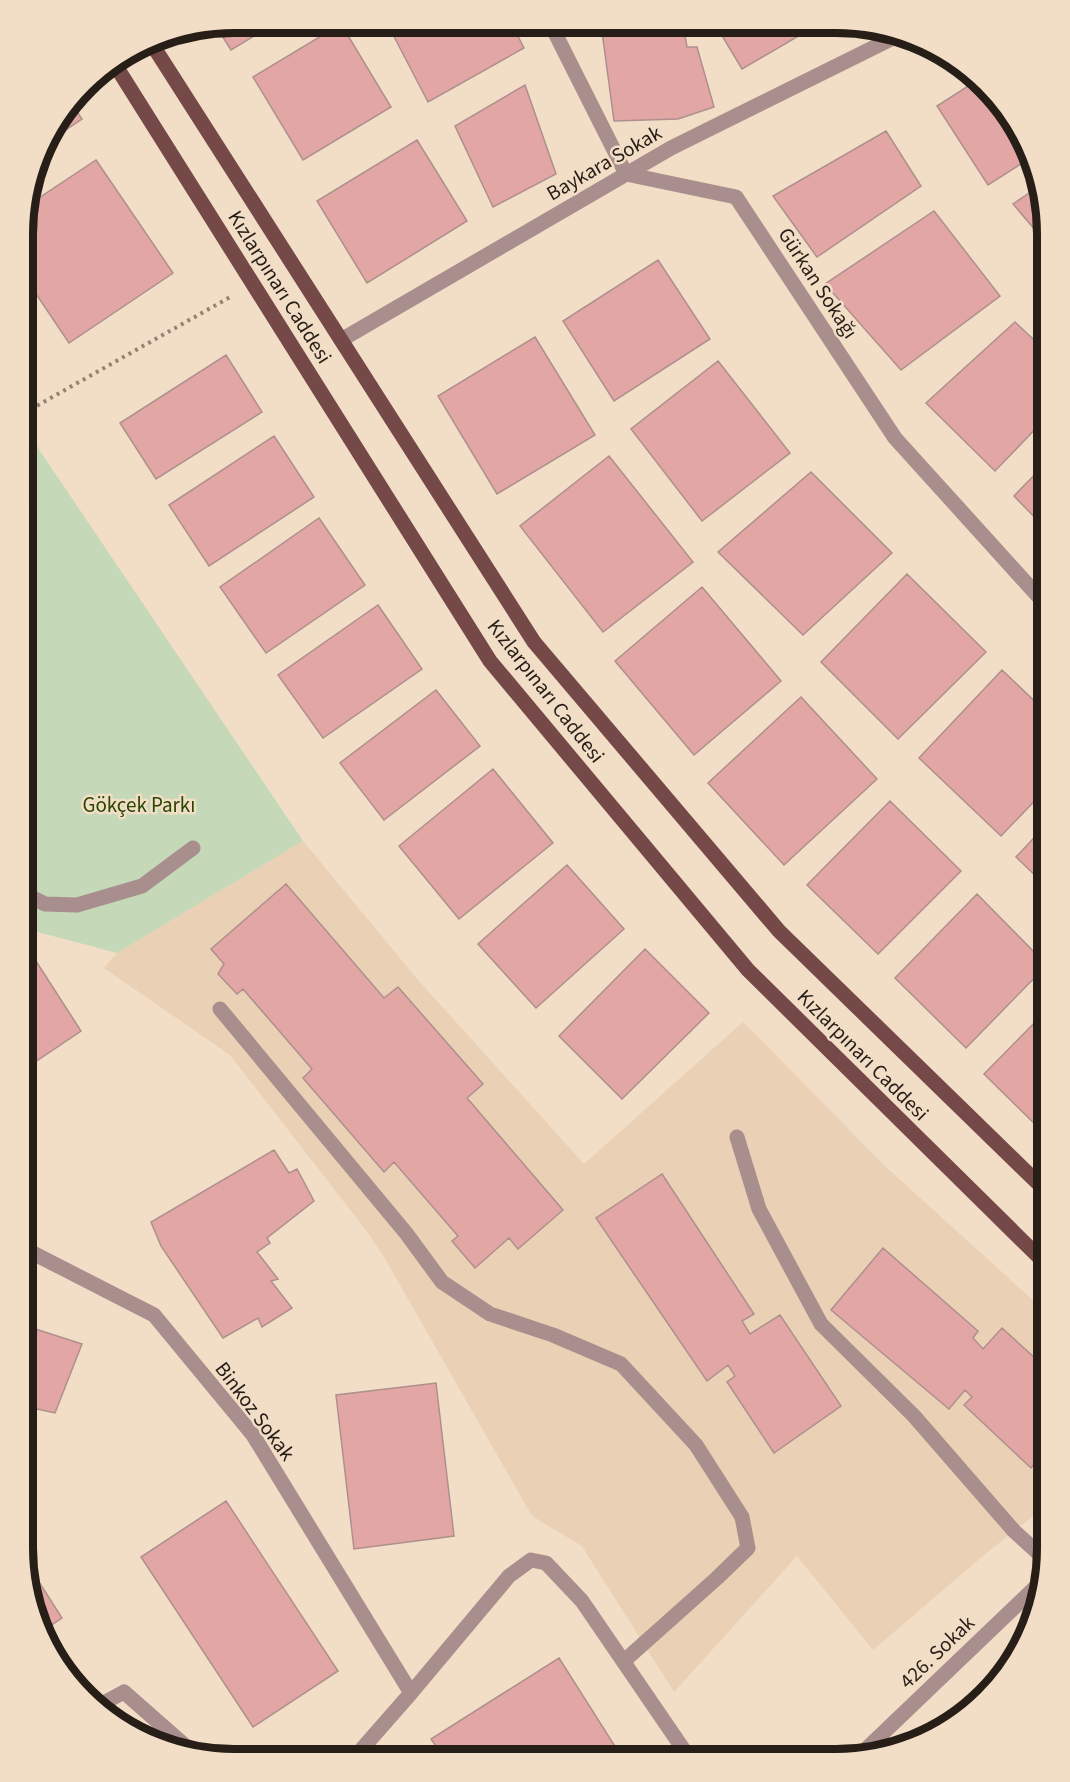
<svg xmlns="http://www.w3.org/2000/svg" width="1070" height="1782" viewBox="0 0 1070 1782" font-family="'Source Sans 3',sans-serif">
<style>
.built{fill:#ead0b4}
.green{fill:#c5d8b8}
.building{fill:#e2a7a4;stroke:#ae8f8d;stroke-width:1.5}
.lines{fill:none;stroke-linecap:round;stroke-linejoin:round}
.path{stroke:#938474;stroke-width:4;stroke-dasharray:3 4.5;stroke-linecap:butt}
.lane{stroke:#a88e8c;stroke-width:15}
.street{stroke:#a88e8c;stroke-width:15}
.primary{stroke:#754948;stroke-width:15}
.labels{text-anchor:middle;stroke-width:5;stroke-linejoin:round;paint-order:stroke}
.street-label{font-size:21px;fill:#271f17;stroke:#f2ddc6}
.park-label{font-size:21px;fill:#274701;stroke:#f2ddc6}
.rim{fill:none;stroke:#271f17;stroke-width:8}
</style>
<rect width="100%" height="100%" fill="#f2ddc6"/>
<path class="built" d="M303 841 418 980 584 1164 743 1022 886 1167 1047 1313V1505L984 1555 873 1650 797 1556 674 1692 582 1546 532 1516 387 1262 369 1234 230 1055 104 968 117 953Z"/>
<path class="green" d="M24 422 40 451 303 841 117 953 23 928Z"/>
<path class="building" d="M234 22 276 23 231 50 216 26Z
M387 23H511L524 48 428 102Z
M341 24 391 107 303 160 253 77Z
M601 24H683L687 47H697L714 107 678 119 614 121Z
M715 24H819L742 69Z
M976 81 1032 157 988 185 937 106Z
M525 85 556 174 493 207 455 126Z
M72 104 82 119 43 145 44 140Z
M886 131 921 186 817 257 773 196Z
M417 140 467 221 367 283 317 201Z
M96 160 173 273 69 343 24 276V208Z
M1038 187 1048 234 1047 244 1013 204Z
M934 211 1000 296 901 370 825 284Z
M658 260 710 339 614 401 563 321Z
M1015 322 1047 352V417L995 471 926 403Z
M535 337 595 435 497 494 438 396Z
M226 355 262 412 156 479 120 423Z
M718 361 790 453 702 521 631 429Z
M274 436 314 497 209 566 169 505Z
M609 456 693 562 603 632 520 526Z
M1047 462V530L1014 496Z
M811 472 892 553 803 635 718 552Z
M319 518 365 585 266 653 220 587Z
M907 574 986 652 898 739 821 662Z
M702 587 781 681 694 755 615 661Z
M378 605 422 669 323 738 278 675Z
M1002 670 1047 713V788L1001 836 919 758Z
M436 690 480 746 384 820 340 763Z
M801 697 877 779 784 865 708 783Z
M493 769 553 843 459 919 399 846Z
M890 801 961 871 878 954 807 885Z
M1047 824V887L1016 857Z
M567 865 624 929 536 1008 478 944Z
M286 884 384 998 398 987 483 1084 467 1098 563 1210 518 1249 509 1238 475 1268 452 1241 458 1236 394 1162 384 1172 303 1078 312 1069 243 989 237 994 218 974 224 964 211 949Z
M977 894 1047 965 966 1048 895 978Z
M645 949 709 1013 622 1099 559 1036Z
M34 958 81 1031 23 1070V965Z
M1047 1010V1136L984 1074Z
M274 1150 289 1173 297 1169 314 1201 267 1238 270 1243 257 1252 278 1279 271 1281 292 1308 262 1327 258 1318 223 1338 161 1246 151 1222Z
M662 1174 754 1314 742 1321 750 1334 780 1315 841 1406 774 1453 727 1382 735 1376 728 1365 707 1381 596 1218Z
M883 1248 978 1331 973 1338 983 1349 1002 1328 1047 1369V1447L1031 1468 964 1405 972 1397 965 1390 949 1409 831 1310Z
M23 1325 82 1344 55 1413 23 1406Z
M436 1383 454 1536 354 1549 336 1395Z
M226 1501 338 1671 253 1727 141 1557Z
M25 1560 62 1618 41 1632 38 1629Z
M559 1658 623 1759 444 1758 431 1739Z"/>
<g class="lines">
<path class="path" d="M24 413 232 296"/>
<path class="lane" d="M23 893 45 904 77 905 142 886 193 848
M220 1009 406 1233 442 1282 490 1314 553 1335 621 1364 696 1445 742 1517 748 1548 717 1578 624 1661
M737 1137 759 1209 821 1324 914 1416 1014 1531 1047 1561"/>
<path class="street" d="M550 23 626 174 736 197 895 438 1047 606
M341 340 671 148 895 37
M23 1248 154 1315 253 1435 411 1693
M98 1706 124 1692 191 1751
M860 1755 1043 1580
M354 1758 411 1693 509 1576 531 1560 546 1563 582 1601 690 1759"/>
<path class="primary" d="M150 41 534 642 779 931 1047 1192
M114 63 490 661 748 970 1047 1265"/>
</g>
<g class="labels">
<g class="street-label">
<text transform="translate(604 163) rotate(-30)" y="7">Baykara Sokak</text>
<text transform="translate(818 283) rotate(57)" y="7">Gürkan Sokağı</text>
<text transform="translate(280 287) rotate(58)" y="7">Kızlarpınarı Caddesi</text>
<text transform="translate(546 691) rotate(52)" y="7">Kızlarpınarı Caddesi</text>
<text transform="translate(863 1055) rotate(45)" y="7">Kızlarpınarı Caddesi</text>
<text transform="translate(255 1411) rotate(53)" y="7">Binkoz Sokak</text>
<text transform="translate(937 1652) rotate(-44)" y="7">426. Sokak</text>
</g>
<g class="park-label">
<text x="139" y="812">Gökçek Parkı</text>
</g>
</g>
<path d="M0 0H1070V1782H0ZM234 33H836A201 201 0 0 1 1037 234V1548A201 201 0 0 1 836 1749H234A201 201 0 0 1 33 1548V234A201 201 0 0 1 234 33Z" fill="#f2ddc6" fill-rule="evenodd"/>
<path class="rim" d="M234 33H836A201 201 0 0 1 1037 234V1548A201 201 0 0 1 836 1749H234A201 201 0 0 1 33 1548V234A201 201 0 0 1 234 33Z"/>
</svg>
